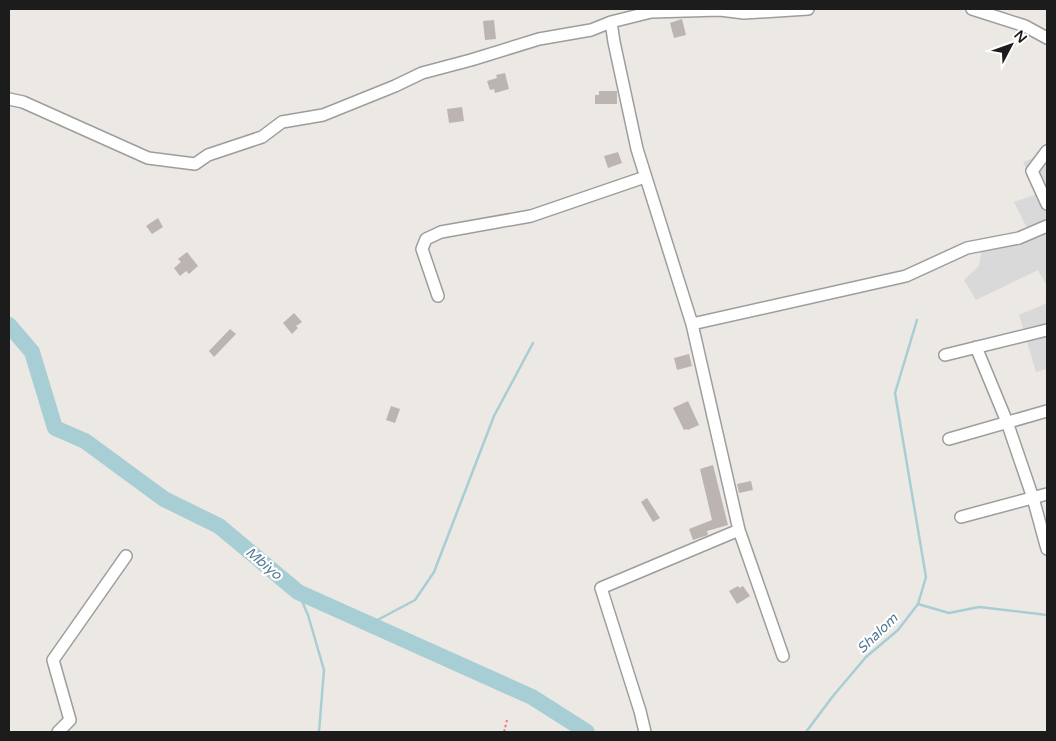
<svg xmlns="http://www.w3.org/2000/svg" width="1056" height="741" viewBox="0 0 1056 741" font-family="'Varela Round',sans-serif">
<style>
.residential{fill:#dad9d9}
.lines{fill:none;stroke-linecap:round;stroke-linejoin:round}
.stream{stroke:#a8ced5;stroke-width:2.5}
.river{stroke:#a8ced5;stroke-width:16}
.building{fill:#bcb4b0}
.minor-casing{stroke:#9d9d9d;stroke-width:14}
.path{stroke:#e87b77;stroke-width:2;stroke-dasharray:2.5 2.5;stroke-linecap:butt}
.minor{stroke:#fff;stroke-width:11}
.labels{text-anchor:middle;stroke-width:4.5;stroke-linejoin:round;paint-order:stroke}
.water-label{font-size:14px;font-style:italic;fill:#517a98;stroke:#fff}
</style>
<rect width="100%" height="100%" fill="#ece8e3"/>
<path class="residential" d="M1047 153V286L1038 270 976 300 964 280 979 266 982 247 1031 236 1014 202 1037 194 1023 162Z
M1047 303V370L1046 369 1036 372 1019 315Z"/>
<g class="lines">
<path class="stream" d="M298 592 308 615 324 670 319 732
M918 604 949 613 979 607 1047 615
M370 624 415 600 434 572 494 416 533 343
M806 732 833 696 866 657 898 630 918 604 926 577 895 393 917 320"/>
<path class="river" d="M9 325 32 352 55 428 85 441 164 499 219 526 298 592 532 697 587 732"/>
</g>
<path class="building" d="M682 19 686 35 674 38 670 23Z
M494 20 496 39 485 40 483 21Z
M505 73 509 89 495 93 494 89 490 90 487 81 497 78 496 75Z
M599 91H617V104H595V95H599Z
M462 107 464 121 449 123 447 109Z
M618 152 622 163 608 168 604 156Z
M158 218 163 227 152 234 146 226Z
M187 252 198 266 189 274 186 271 180 276 174 268 181 262 178 259Z
M294 313 302 322 296 326 298 328 292 334 283 323Z
M230 329 236 334 214 357 209 351Z
M689 354 692 366 677 370 674 358Z
M688 401 699 425 688 430 687 429 684 430 673 408Z
M391 406 400 409 395 423 386 420Z
M713 465 728 525 707 531 708 535 693 540 689 529 712 520 700 469Z
M751 481 753 490 739 493 737 484Z
M647 498 660 518 653 522 641 502Z
M738 586 739 588 743 586 750 596 737 604 729 591Z"/>
<g class="lines">
<g class="minor-casing">
<path id="minor" d="M972 9 1025 26 1047 38
M611 22 614 42 637 149 692 324 739 530 601 588 640 711 645 732
M9 99 23 102 148 158 195 164 208 155 262 137 282 122 323 115 395 86 422 73 471 60 539 39 591 30 611 22 651 12 720 10 744 13 808 9
M1047 151 1032 171 1047 204
M438 296 422 249 426 239 441 232 531 216 645 177
M692 324 906 276 967 248 1019 238 1047 226
M976 347 1007 422 1033 498 1047 549
M945 355 1047 330
M949 439 1047 411
M961 517 1047 494
M739 530 783 656
M58 732 70 720 53 660 126 556"/>
</g>
<path class="path" d="M504 732 507 720"/>
<use href="#minor" class="minor"/>
</g>
<g class="labels">
<g class="water-label">
<text transform="translate(264 563) rotate(40)" y="5">Mbiyo</text>
<text transform="translate(877 633) rotate(-44)" y="5">Shalom</text>
</g>
</g>
<rect width="1056" height="741" fill="none" stroke="#1c1c1c" stroke-width="20"/>
<g transform="translate(1011 45) rotate(49)" stroke="#ffffff" stroke-width="4" paint-order="stroke">
<path d="M0-4L9 19L0 12L-9 19Z" fill="#1c1c1c"/>
<text y="-8" font-size="14" font-weight="bold" text-anchor="middle" fill="#1c1c1c">N</text>
</g>
</svg>
